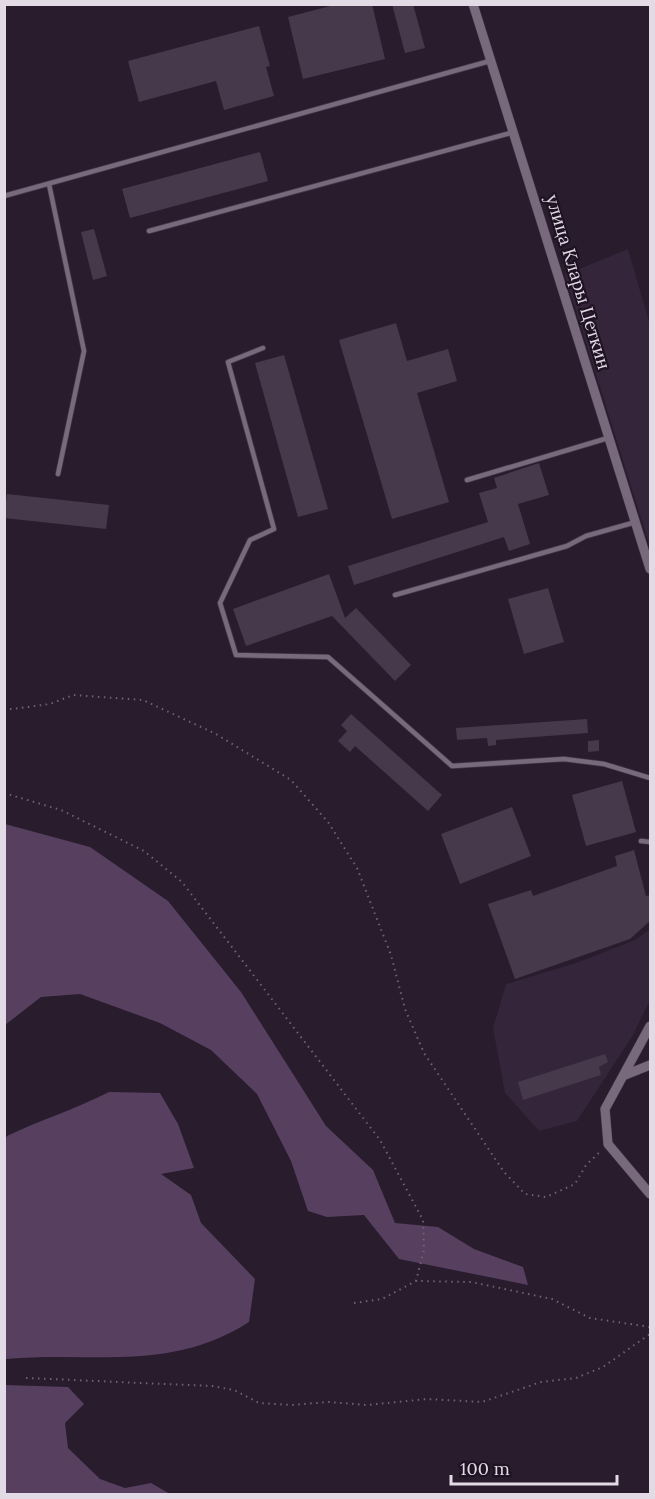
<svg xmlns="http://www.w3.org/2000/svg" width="655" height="1499" viewBox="0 0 655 1499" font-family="Lora,serif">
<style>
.built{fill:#35253a}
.green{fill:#573f60}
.building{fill:#47394c}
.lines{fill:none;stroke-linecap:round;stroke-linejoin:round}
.lane-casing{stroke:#423747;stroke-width:6}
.street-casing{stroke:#423747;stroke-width:10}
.path{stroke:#6f6473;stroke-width:2;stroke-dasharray:1.5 4.5;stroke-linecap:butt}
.lane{stroke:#78697d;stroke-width:4.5}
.street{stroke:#78697d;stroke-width:9}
.labels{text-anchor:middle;stroke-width:4.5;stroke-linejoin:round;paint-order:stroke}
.street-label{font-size:18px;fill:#e2dae5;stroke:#1f1323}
</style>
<rect width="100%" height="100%" fill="#281c2d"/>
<path class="built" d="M628 249 650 325V547L565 275Z
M650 929V1000L633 1035 577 1121 539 1131 505 1093 493 1028 506 984 579 962 635 940Z"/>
<path class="green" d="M5 824 90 847 168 901 241 992 326 1126 373 1170 395 1223 438 1227 474 1249 523 1267 528 1285 399 1259 364 1215 327 1217 308 1211 291 1161 257 1094 211 1050 160 1023 80 994 41 997 5 1025Z
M109 1092 160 1093 178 1124 194 1168 161 1174 191 1195 201 1223 255 1279 249 1322C169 1373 93 1351 6 1359L5 1140 7 1136C40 1120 76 1109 109 1092Z
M5 1385 68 1387 84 1404 65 1423 68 1448 100 1479 125 1488 151 1483 170 1494H5Z"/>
<path class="building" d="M338 4H372L385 59 303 79 288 17Z
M392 4H413L425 48 405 53Z
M259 26 270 66 266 67 274 96 224 110 216 81 139 102 128 61Z
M260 152 268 181 130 218 122 189Z
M94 229 107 276 93 280 81 232Z
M396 323 407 361 448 349 457 381 417 393 449 502 392 519 339 340Z
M284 355 328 509 298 517 255 363Z
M539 463 549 495 518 504 530 544 509 551 504 537 354 585 348 566 488 522 479 493 497 488 494 478Z
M7 494 109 505 106 529 4 518Z
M329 574 345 618 356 608 411 665 395 681 332 616 246 646 233 609Z
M548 588 564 642 524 654 508 599Z
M351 714 442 795 428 811 355 746 350 752 338 741 347 731 341 725Z
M587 719 588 733 496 740V745L488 746 487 738 457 740 456 728Z
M599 740V751L588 752V741Z
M622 781 636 832 586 846 572 795Z
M512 807 531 856 460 884 441 834Z
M634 850 646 896 651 895V920L630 939 515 979 488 904 531 890 533 896 617 866 615 856Z
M605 1054 608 1062 599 1067 601 1075 523 1100 518 1082Z"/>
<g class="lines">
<g class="lane-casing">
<path id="lane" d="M49 184 84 351 58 474
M4 196 490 61
M149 231 514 132
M263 348 228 362 274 529 250 540 220 603 236 655 328 657 452 766 564 759 604 764 650 778
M467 480 608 438
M395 595 567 546 586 536 636 522
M641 841 650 842"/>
</g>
<g class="street-casing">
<path id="street" d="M473 4 650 569
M650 1026 605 1109 608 1144 650 1194
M625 1075 650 1065"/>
</g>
<path class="path" d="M4 710 50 704 73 695 143 700 216 734 291 780 328 822 357 868 391 955 405 1009 424 1053 504 1172 525 1194 546 1197 575 1184 586 1165 602 1150
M4 793 61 810 144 851 182 882 380 1140 423 1220 424 1250 416 1281
M354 1303 382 1299 416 1281 471 1282 552 1299 590 1318 650 1327
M26 1378 212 1386 234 1390 259 1403 291 1405 329 1402 367 1405 427 1399 482 1402 541 1382 576 1378 603 1367 650 1334"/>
<use href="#lane" class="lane"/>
<use href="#street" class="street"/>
</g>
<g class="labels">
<g class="street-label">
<text transform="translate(578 282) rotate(73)" y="6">улица Клары Цеткин</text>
</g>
</g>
<rect width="655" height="1499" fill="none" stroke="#e2dae5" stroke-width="12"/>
<path d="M451 1475v9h166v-9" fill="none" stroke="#e2dae5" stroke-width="3"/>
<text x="460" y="1475" font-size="18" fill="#e2dae5" stroke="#1f1323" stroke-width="4.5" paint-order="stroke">100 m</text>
</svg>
